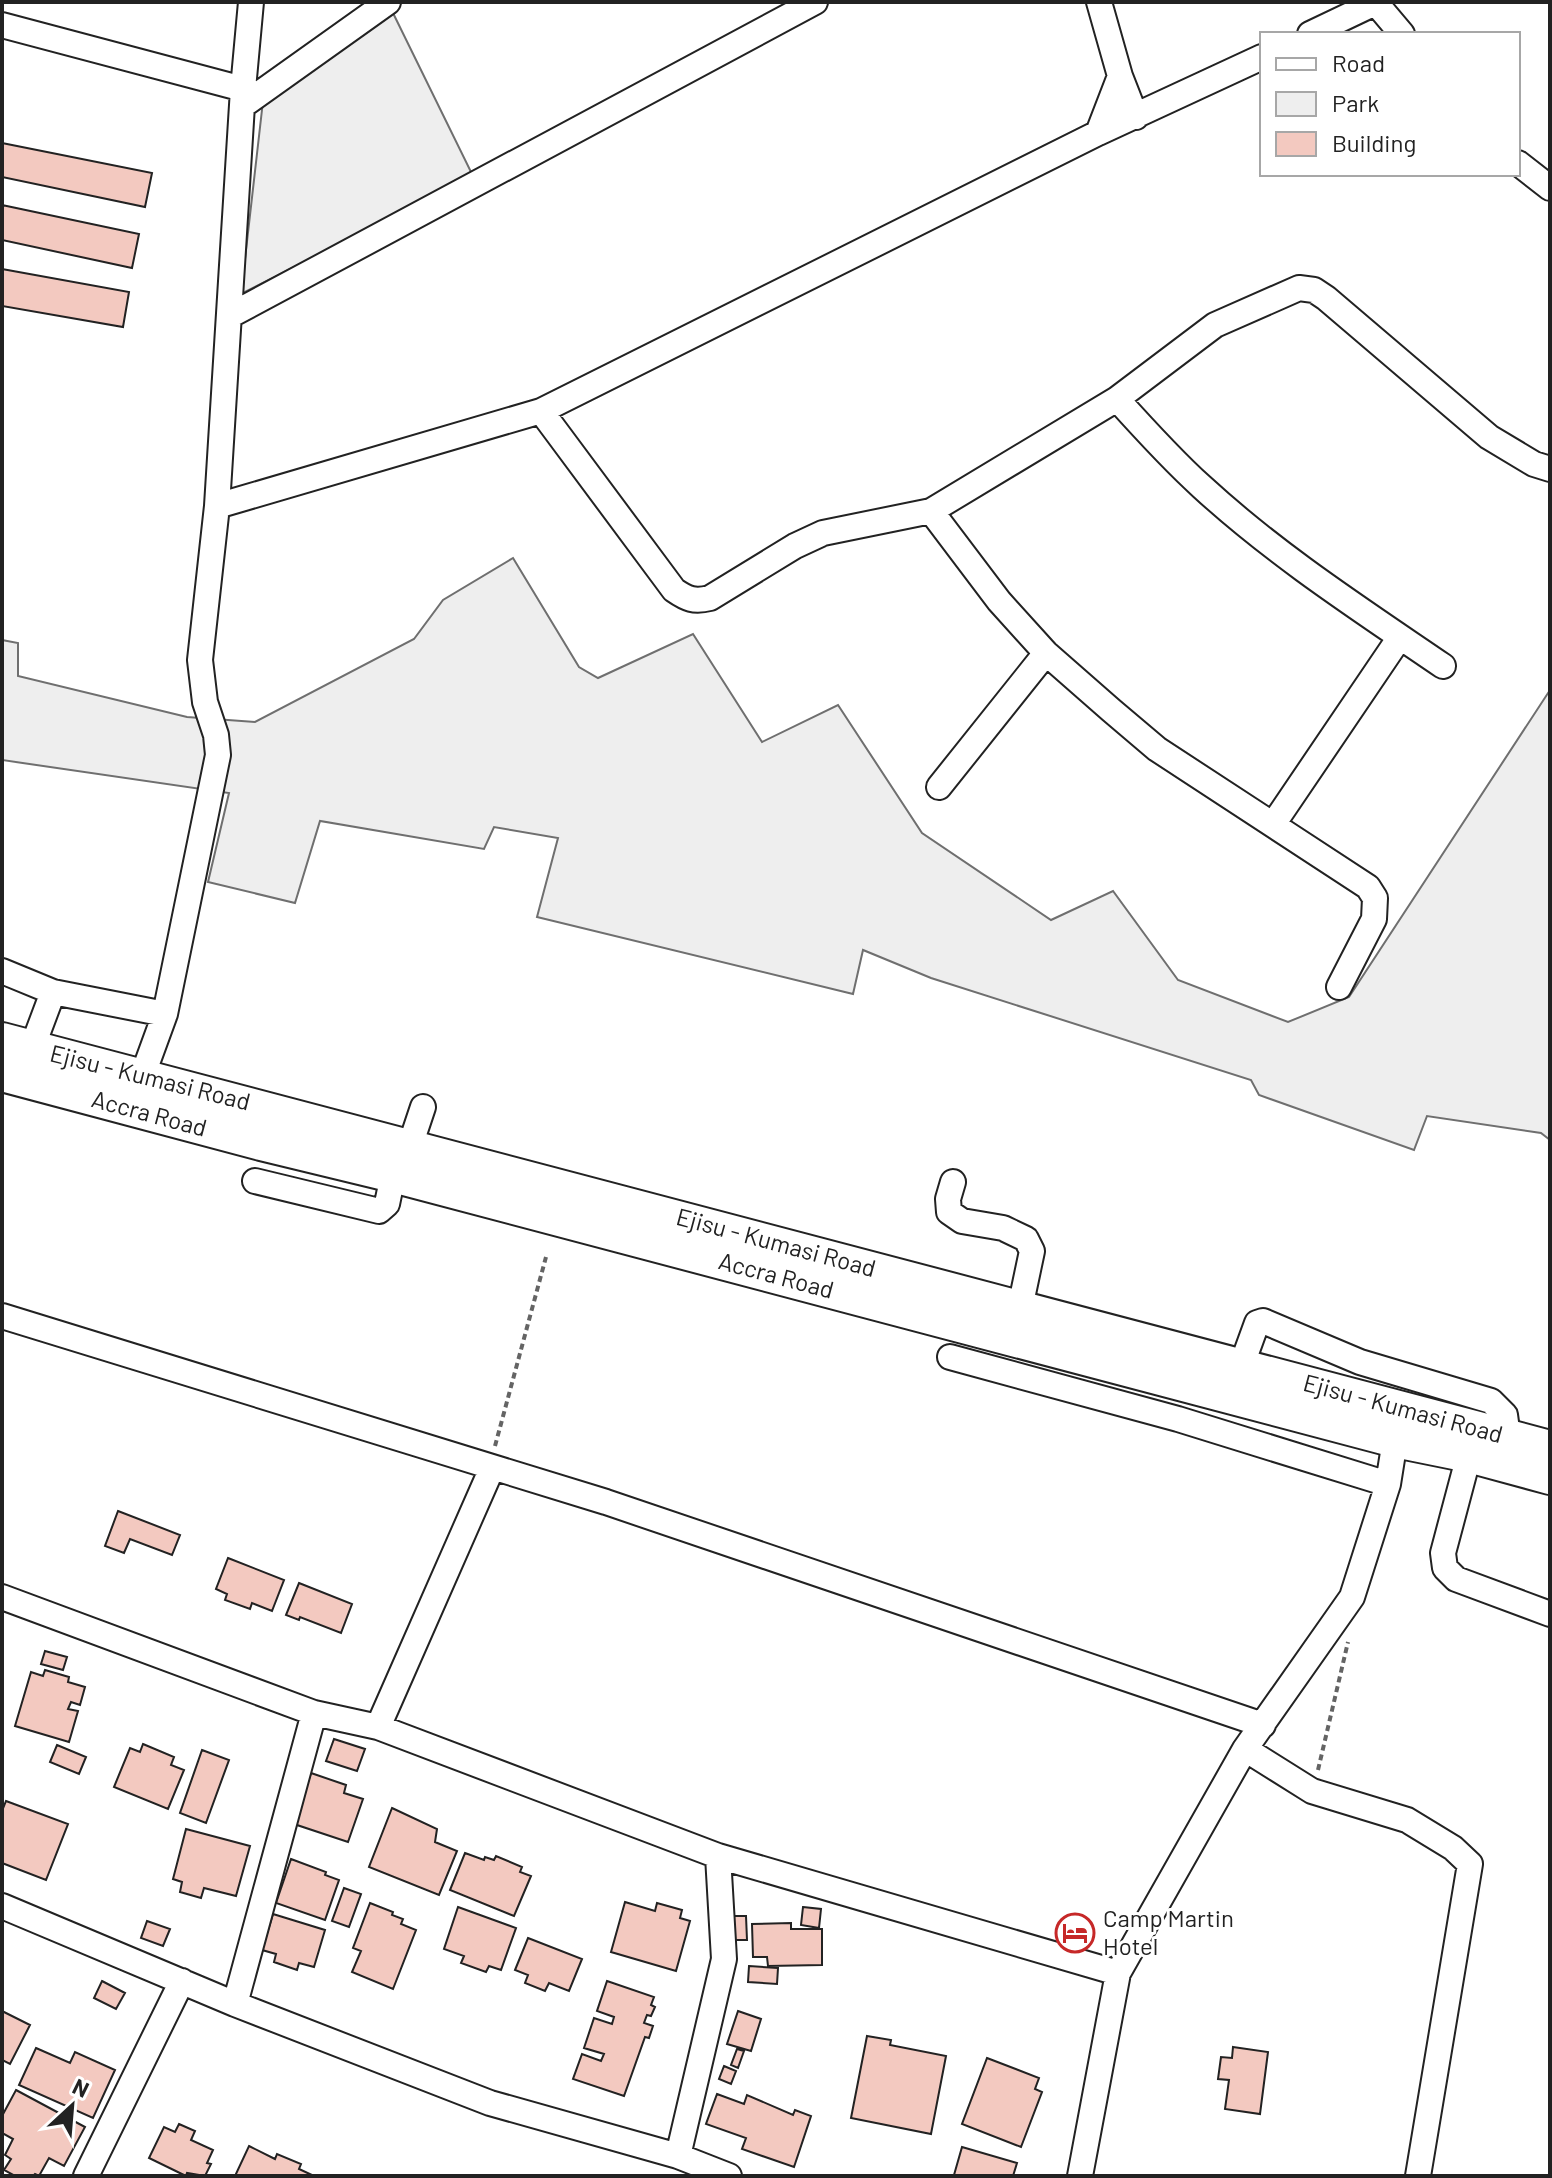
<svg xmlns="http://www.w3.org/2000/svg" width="1552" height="2178" viewBox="0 0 1552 2178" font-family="Barlow,sans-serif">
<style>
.green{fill:#eee;stroke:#6f6f6f;stroke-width:2}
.building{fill:#f3c9c0;stroke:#222;stroke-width:2}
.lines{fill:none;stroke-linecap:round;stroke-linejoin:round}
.minor-casing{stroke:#222;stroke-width:28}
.highway-casing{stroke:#222;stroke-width:38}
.path{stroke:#646464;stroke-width:4;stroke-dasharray:6 4;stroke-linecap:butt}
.minor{stroke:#fff;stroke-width:24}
.highway{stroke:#fff;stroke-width:34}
.labels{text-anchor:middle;stroke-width:6;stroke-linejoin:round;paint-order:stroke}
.street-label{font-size:24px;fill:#222;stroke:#fff}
.poi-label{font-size:24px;fill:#222;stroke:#fff;text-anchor:start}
</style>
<rect width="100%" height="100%" fill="#fff"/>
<path class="green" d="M393 13 473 176 241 294 263 101Z
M513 558 579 667 598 678 693 634 762 742 838 705 922 833 1051 920 1113 891 1178 980 1288 1022 1349 997 1550 690V1140L1541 1133 1427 1116 1414 1150 1259 1095 1251 1080 931 978 863 950 853 994 537 917 558 838 494 827 484 849 320 821 295 903 208 882 229 793 2 760V640L18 643V676L187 717 255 722 414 639 443 600Z"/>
<path class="building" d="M2 143 152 173 145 207 2 177Z
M2 205 139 234 132 268 2 240Z
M2 269 129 292 123 327 2 306Z
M118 1511 180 1535 172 1555 130 1539 124 1553 105 1546Z
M228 1558 284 1580 272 1611 252 1603 250 1609 225 1600 227 1594 216 1589Z
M299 1583 352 1604 341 1633 300 1617 299 1620 286 1615Z
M45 1651 67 1657 63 1670 41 1664Z
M45 1670 69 1677 68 1682 85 1687 80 1705 71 1702 68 1709 78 1711 69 1742 15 1726 31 1672 43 1676Z
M334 1739 365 1749 357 1771 326 1761Z
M143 1744 174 1757 171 1765 184 1770 168 1809 114 1787 130 1748 140 1752Z
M57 1745 86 1757 79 1774 50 1762Z
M202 1750 229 1760 206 1823 180 1813Z
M311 1773 346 1785 344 1793 363 1799 348 1842 294 1824Z
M6 1801 68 1824 46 1880 2 1863V1811Z
M392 1808 437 1829 435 1842 457 1851 439 1895 369 1867Z
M186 1829 250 1846 236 1896 204 1888 201 1898 180 1892 182 1882 173 1879Z
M465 1853 484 1860 485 1857 494 1860 496 1856 522 1867 520 1872 531 1876 514 1916 450 1890Z
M291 1859 326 1872 325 1875 339 1880 325 1920 276 1903Z
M344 1888 361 1894 349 1927 332 1921Z
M625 1902 655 1911 657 1903 682 1910 680 1918 690 1921 676 1971 611 1952Z
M370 1903 393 1912 392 1915 403 1919 401 1924 416 1930 393 1989 352 1972 361 1951 353 1948Z
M458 1907 516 1928 501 1970 489 1966 486 1972 461 1963 464 1956 444 1949Z
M803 1907 821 1909 819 1928 801 1925Z
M273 1914 325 1930 314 1967 299 1963 297 1970 274 1962 276 1954 262 1950Z
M733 1916H746L747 1940H734Z
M147 1921 170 1929 163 1946 141 1938Z
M791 1923V1929H822V1965L768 1966 767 1957H753L752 1924Z
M528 1938 582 1959 569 1991 549 1983 545 1991 525 1983 528 1975 515 1970Z
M749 1966 778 1968 777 1984 748 1982Z
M102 1981 125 1993 116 2009 94 1998Z
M607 1981 654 1997 651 2005 655 2007 651 2016 647 2015 644 2023 653 2026 649 2038 645 2037 624 2096 573 2079 582 2054 601 2061 604 2054 584 2048 594 2018 612 2024 614 2017 597 2011Z
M2 2011 30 2025 10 2064 2 2060Z
M738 2011 761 2019 751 2051 727 2044Z
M867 2036 891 2040 890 2045 946 2056 931 2134 851 2118Z
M1233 2047 1268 2052 1260 2114 1225 2109 1229 2080 1218 2079 1221 2057 1232 2058Z
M36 2048 70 2063 75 2052 115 2070 93 2118 19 2085Z
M737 2049 744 2051 738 2068 731 2065Z
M987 2058 1039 2078 1035 2089 1042 2092 1021 2147 962 2124Z
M724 2066 736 2071 731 2084 719 2079Z
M16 2090 85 2127 64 2166 49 2158 39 2176 35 2174 33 2176H15L4 2170 11 2159 5 2155 13 2139 2 2133V2116Z
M717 2094 744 2104 747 2095 793 2115 795 2110 811 2116 794 2167 742 2149 746 2138 706 2124Z
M179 2124 195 2131 191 2140 213 2150 207 2163 211 2164 205 2176 187 2173 186 2176 149 2158 164 2127 175 2132Z
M249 2146 275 2159 277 2154 301 2164 299 2169 314 2176H235Z
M962 2147 1017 2163 1013 2176 954 2175Z"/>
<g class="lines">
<g class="minor-casing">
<path id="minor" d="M1099 2 1120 76 1136 117
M1375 2 1402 34
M2 25 243 89
M1310 34 1375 3
M242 106 388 2
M1098 133 1120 76
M1518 163 1550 188
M231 315 815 2
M1117 399C1144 429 1172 460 1202 487 1276 555 1361 610 1443 666
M541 411 674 590C687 599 694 602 710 598L795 546 823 533 931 511 1117 399 1215 325 1299 288 1314 290 1326 298 1489 437 1534 464 1550 469
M217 506 541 411 1098 133 1262 57
M931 511 999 601 1046 653 1111 710 1157 749 1368 887 1375 898 1374 919 1339 987
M939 787 1046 653
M1274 823 1400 637
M2 971 53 992 165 1014
M32 1048 53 992
M142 1077 165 1014 218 755 216 735 205 702 200 660 217 506 243 89 251 2
M410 1146 423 1107
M255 1181 379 1211 387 1204 393 1175
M953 1182 948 1199 949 1212 962 1221 1003 1228 1026 1239 1032 1251 1020 1308
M2 1316 606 1502 1263 1725
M950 1357 1178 1419 1388 1484
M1241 1367 1257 1323 1263 1321 1360 1362 1491 1401 1505 1415 1508 1437
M1469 1455 1443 1553 1445 1568 1456 1579 1550 1614
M2 1597 314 1713 378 1727 718 1856 1118 1973
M378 1727 492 1468
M1245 1749 1312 1791 1407 1820 1453 1848 1470 1864 1418 2176
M2 1906 235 2004 490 2103 678 2156 729 2176
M235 2004 314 1713
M678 2156 724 1959 718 1856
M86 2176 182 1981
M1080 2176 1118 1973 1245 1749 1352 1597 1388 1484 1395 1440"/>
</g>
<g class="highway-casing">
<path id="highway" d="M2 1040 1550 1448
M2 1074 261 1143 393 1175 1395 1440 1469 1455 1550 1477"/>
</g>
<path class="path" d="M495 1446 546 1257
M1318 1770 1348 1642"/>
<use href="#minor" class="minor"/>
<use href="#highway" class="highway"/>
</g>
<defs>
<g id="hotel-ring" transform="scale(2)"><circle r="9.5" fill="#fff" stroke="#c62828" stroke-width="1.5"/><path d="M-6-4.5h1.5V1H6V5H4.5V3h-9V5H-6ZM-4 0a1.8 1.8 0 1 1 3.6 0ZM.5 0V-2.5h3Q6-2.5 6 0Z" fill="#c62828"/></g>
</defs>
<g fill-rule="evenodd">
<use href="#hotel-ring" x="1075" y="1933"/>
</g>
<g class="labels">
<g class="street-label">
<text transform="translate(150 1078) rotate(14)" y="8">Ejisu - Kumasi Road</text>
<text transform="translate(149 1114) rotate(15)" y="8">Accra Road</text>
<text transform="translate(776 1243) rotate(15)" y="8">Ejisu - Kumasi Road</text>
<text transform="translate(776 1276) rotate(15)" y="8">Accra Road</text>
<text transform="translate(1403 1409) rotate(15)" y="8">Ejisu - Kumasi Road</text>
</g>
<g class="poi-label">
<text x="1103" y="1927">Camp Martin<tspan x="1103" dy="28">Hotel</tspan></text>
</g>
</g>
<rect width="1552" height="2178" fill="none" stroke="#222222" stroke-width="8"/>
<rect x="1260" y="32" width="260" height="144" fill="#ffffff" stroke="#a7a7a7" stroke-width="2"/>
<rect x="1276" y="58" width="40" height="12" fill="#ffffff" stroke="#a7a7a7" stroke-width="2"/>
<text x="1332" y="72" font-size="24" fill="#222222">Road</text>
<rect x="1276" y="92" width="40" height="24" fill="#eeeeee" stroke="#a7a7a7" stroke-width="2"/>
<text x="1332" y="112" font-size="24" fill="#222222">Park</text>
<rect x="1276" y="132" width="40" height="24" fill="#f3c9c0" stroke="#a7a7a7" stroke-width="2"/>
<text x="1332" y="152" font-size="24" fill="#222222">Building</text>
<g transform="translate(72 2106) rotate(26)" stroke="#ffffff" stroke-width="6" paint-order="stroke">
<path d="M0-6L14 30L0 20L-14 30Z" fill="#222222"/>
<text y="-12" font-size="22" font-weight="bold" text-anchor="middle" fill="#222222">N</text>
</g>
</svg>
